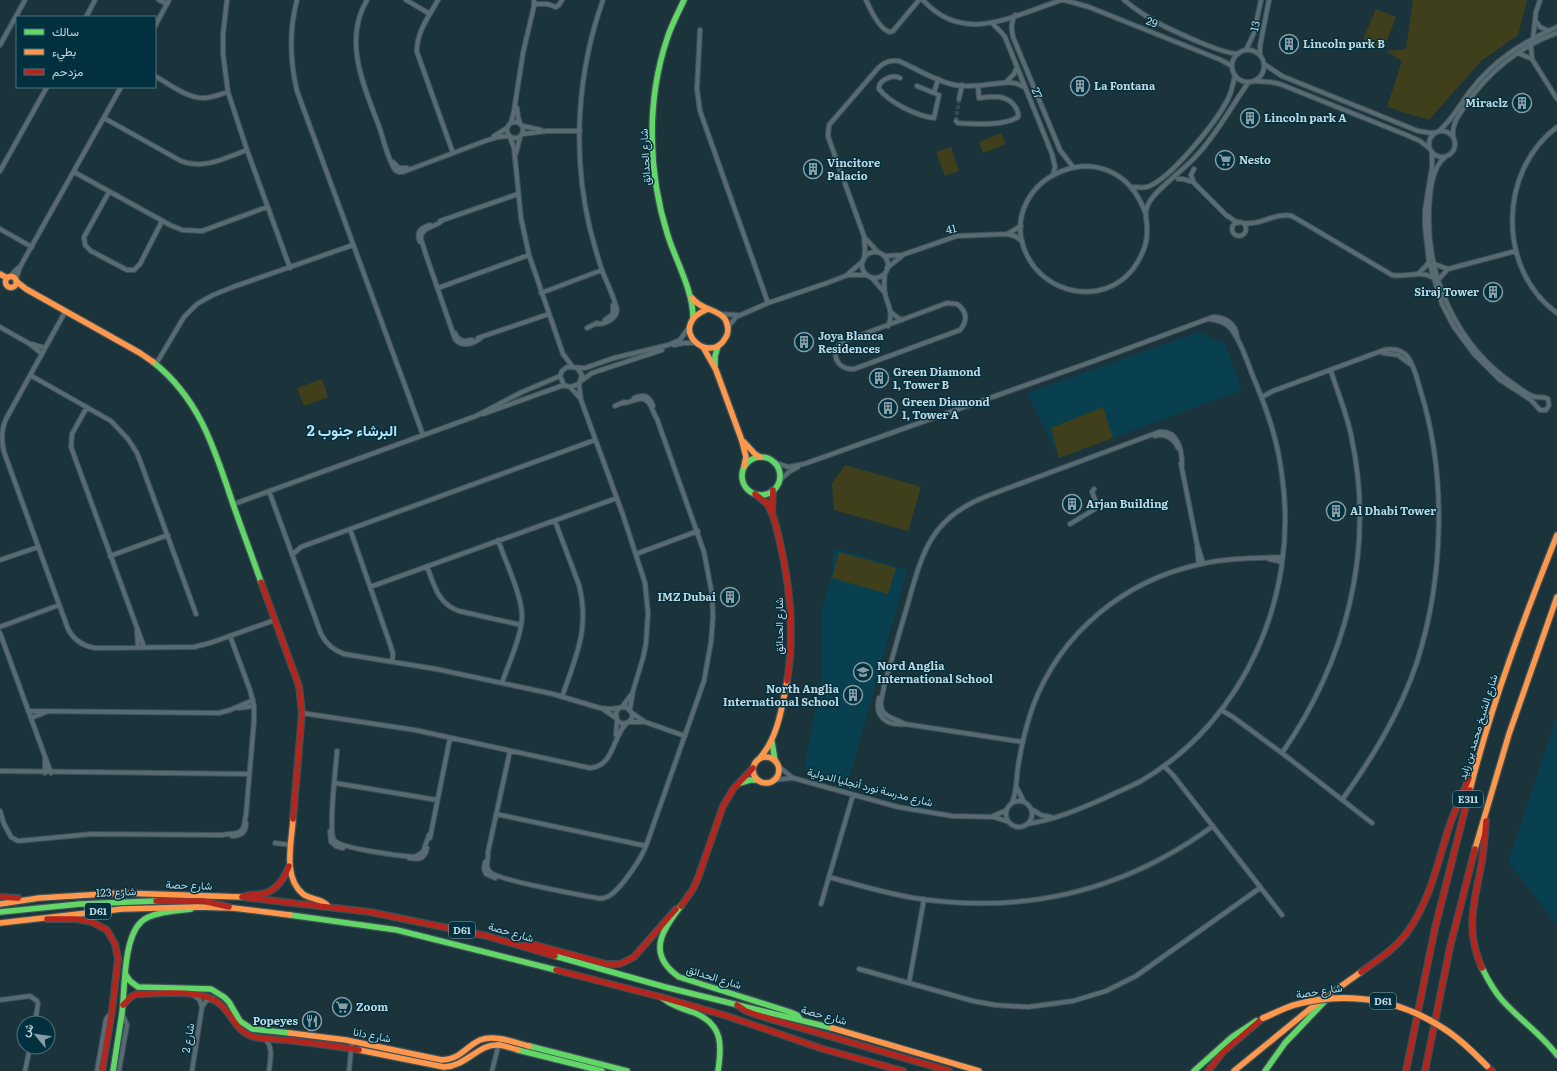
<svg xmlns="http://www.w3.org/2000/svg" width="1557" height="1071" viewBox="0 0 1557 1071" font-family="Literata,Vazirmatn,serif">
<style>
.built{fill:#094050}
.green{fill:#3f3f1c}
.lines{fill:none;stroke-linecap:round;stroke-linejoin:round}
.street-tunnel{stroke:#344c54;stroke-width:4;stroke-dasharray:4 2;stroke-linecap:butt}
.street-casing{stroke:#3d5056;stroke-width:6}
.fast-casing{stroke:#3d5056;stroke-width:8}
.slow-casing{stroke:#3d5056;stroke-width:8}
.jam-casing{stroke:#3d5056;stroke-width:8}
.street{stroke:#596b72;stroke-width:4}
.fast{stroke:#63d668;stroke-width:5.5}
.slow{stroke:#ff974d;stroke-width:5.5}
.jam{stroke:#b3261e;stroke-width:5.5}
.slow-bridge-casing{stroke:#3d5056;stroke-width:8;stroke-linecap:butt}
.slow-bridge{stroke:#ff974d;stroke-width:6}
.labels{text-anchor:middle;stroke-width:3;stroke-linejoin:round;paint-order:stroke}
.shield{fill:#01303e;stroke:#87a4ae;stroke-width:1}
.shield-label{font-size:10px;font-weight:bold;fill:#c0d5de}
.street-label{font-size:11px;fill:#c0d5de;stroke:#01303e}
.poi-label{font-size:11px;font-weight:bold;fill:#c0d5de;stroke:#01303e;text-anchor:start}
.district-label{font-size:15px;font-weight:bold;fill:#b7e5f7;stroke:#01303e}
</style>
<rect width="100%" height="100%" fill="#1b343c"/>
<path class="built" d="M1199 332 1225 343 1242 390 1059 458 1027 393Z
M834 548 907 570 848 783 804 769 822 676V608L831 578Z
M1557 715V924L1508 862Z"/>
<path class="green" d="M1413 0H1527L1518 35 1481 61 1429 120 1387 107 1402 61 1386 51 1406 49Z
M1376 9 1396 17 1383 51 1362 42Z
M1001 133 1006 144 983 153 979 142Z
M951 147 959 171 945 176 936 152Z
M322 379 328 397 304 406 297 388Z
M1103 407 1113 438 1059 458 1051 428Z
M845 465 921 487 908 531 834 510 832 484Z
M839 552 896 568 888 594 832 578Z"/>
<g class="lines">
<path class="street-tunnel" d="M956 121 959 99"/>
<g class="street-casing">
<path id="street" d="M159 0 167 4
M227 0 223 34V54L228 92 247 150 290 268
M297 0C289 30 290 61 297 91L423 435
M367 0C342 42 365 88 380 129 384 142 388 159 395 170L399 172H403L485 141 498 137 509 136
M406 0 430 14
M438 0C429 16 416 33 417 52L453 153
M866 0C870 9 880 30 890 32L893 31 919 0
M923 0C964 46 1014 15 1062 0
M1064 0 1089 7 1221 60 1232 66
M1124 0C1148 20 1171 30 1199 42 1212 47 1224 53 1238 54
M534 4H547L556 7 559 5 562 0
M1015 15C1011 23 1011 28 1013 37L1060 150 1073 167
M86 17 95 0
M1535 20 1540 27 1549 31
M992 23 1001 32 1005 37 1052 154 1055 167 1053 175
M155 26 169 0
M700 30 697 89 700 111 768 303
M1533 38 1536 12 1540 0
M0 45 25 0
M1531 45 1532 59 1557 99
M1232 66a16 16 0 1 1 32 0a16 16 0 1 1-32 0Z
M1246 50 1254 33 1261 0
M1518 53 1532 59
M1260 55V46L1269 0
M1264 64 1282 76 1418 131 1431 133 1438 132
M155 76C169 84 187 98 203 98 212 98 220 94 228 92
M900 78C893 74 878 80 879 89 890 103 917 116 934 118L939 95 917 86
M1007 81 1014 74 1016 69
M1254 81 1270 82 1280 84 1404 134 1420 141 1429 148
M934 93 938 79
M959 99 962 85
M517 108 518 117 520 123
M104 118 181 161C204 170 225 158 247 150
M956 121 958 123C974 124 1005 126 1018 117 1019 113 1018 112 1016 108 1008 94 993 96 979 98L978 86
M507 130a8 8 0 1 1 16 0a8 8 0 1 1-16 0Z
M511 123 514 111 523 53 534 6V0
M523 126 541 130
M1557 127C1498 171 1497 270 1557 313
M1429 144a13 13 0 1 1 26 0a13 13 0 1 1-26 0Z
M1439 131C1453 119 1460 104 1471 90 1494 60 1523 42 1557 27
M523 134 547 131H580
M494 136 507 128
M1453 136C1452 124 1458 116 1465 106 1487 73 1520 46 1557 33
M510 137 514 148 521 218 529 255 563 354 572 366
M516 153 520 137
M1432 153V167L1425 210V227L1429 262 1442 304 1454 327 1474 354 1499 379 1531 400 1540 410H1546L1549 405 1548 399C1543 396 1540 398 1536 397 1529 396 1521 389 1515 385 1458 347 1426 278 1429 210 1430 192 1431 169 1445 157
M393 162 399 168H407
M0 171 47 87
M74 172 170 225 182 230 202 231 267 207
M1178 179H1183L1193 182 1226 215 1238 223
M1193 181 1191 175 1194 169
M1131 187C1137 187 1142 188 1147 187 1171 179 1216 122 1228 99 1232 91 1233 84 1235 75
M109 192 84 237 85 245 91 251 127 270H134L140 264 162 221
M1145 212C1112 124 996 178 1025 251 1043 295 1103 307 1133 269 1141 258 1147 246 1147 232 1148 216 1141 214 1152 198 1164 183 1185 169 1198 154 1218 132 1231 107 1248 83
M440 221 518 194
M442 221C436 227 420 227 421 239 422 243 424 247 425 252L455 339C462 348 473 344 481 338
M1232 229a7 7 0 1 1 14 0a7 7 0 1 1-14 0Z
M1243 223C1260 226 1275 212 1292 216L1392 275C1406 278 1419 270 1432 277
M0 229 32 247
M1007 234 1021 226
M865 238 878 252
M420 242C416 232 420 228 430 225
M862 265a13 13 0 1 1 26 0a13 13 0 1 1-26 0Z
M884 256 902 255 957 236 1007 234 1015 236 1022 241
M864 259 865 251 864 236 830 142 828 136 829 125 879 67C885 62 890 60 899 61 917 69 935 81 955 85 967 87 980 86 992 84 1005 83 1012 80 1024 87
M1434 264 1448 269
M887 268 902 256
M885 273C884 280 884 287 885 294 888 306 894 313 888 326
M1419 273 1426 266 1429 262
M848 274 863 261
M10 276 18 268
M871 277 885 293
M16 279 20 267 121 87
M1438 280 1448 269 1516 251
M438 288 529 255
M541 293 602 270
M947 303 957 304C967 311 968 321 960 330L854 369C837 370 829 353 842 342Z
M65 312 6 419C1 430 1 440 4 452L68 629C74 640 82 646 95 648L194 647 210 643 275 620
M891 312 898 318 902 320
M721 314 738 315
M605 320 613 314V305
M597 324C606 324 616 319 617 310 614 297 608 285 603 273 598 259 594 244 590 229 572 154 577 73 603 0
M0 327 30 344 42 354
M728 327 736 317 768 303 827 283 848 275H866
M587 328 597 323
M455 333C458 341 464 342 472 340
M478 338 549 314
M32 344 45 348
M674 345 684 343H696
M1383 353 1398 355 1410 364
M156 364 184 317 197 304 213 295 233 287 353 245
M577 368 582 375 579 384 570 387 564 385 560 376 562 371 567 367 585 368 614 358 668 345 680 340 689 327
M30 375 111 421 128 439 137 453 142 466 196 614
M581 381 592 373 662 350
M579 384 581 400 623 515 645 583 648 613 646 643 643 658 633 691 630 709
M570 387 580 398
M1262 397 1273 391 1384 350C1411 345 1414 369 1420 389 1447 474 1444 577 1417 662 1400 713 1373 757 1342 800
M634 398C644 394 649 395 653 406
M615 406 624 402
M87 407 72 434 71 447 144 647
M483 414 564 385
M1155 436C1165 433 1174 438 1178 448
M774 462 788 467 804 464 1094 361 1213 317C1226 317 1236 324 1237 337
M1181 464 1197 544 1203 563
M779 481 789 472 798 467
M269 491 321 634C326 644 333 650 344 654L436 669 553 694 600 708 610 709 626 707 632 713V718L629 722 622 724 617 720 616 713 619 708
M234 504 476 416 522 392 560 376
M555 521 579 585C590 629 576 656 562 697
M1070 524 1095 509 1096 502 1092 492 1094 489
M350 529 391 647 393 654 392 661
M498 540C505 560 522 596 522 616 522 635 508 665 502 683
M1197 548 1199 564
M636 554 698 531
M292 555 301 547 595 440
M110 556 168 535
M1269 559 1282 562
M0 560 38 547
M427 566C434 585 438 604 459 611L521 625
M370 587 617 498
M0 627 59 605
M137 631 138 647
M0 633 51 773
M879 698C874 717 887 726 905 724L1023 742
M622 707 631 695
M238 708 254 706
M603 709 616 718
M1221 710 1233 717 1282 753 1372 823
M28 711 219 713 230 710 253 700
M302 713 415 730 590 768C614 766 612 738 626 724
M632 713 645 722 685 736
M31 718 46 712
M629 722H643
M905 724C895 718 880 718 881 702 881 697 884 692 884 686 892 660 899 633 907 607 922 553 930 518 987 496L1159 432C1178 430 1182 450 1182 465
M616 735 617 721
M337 751C336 766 328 831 334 840 341 849 402 856 415 857L423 852 429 835
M510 751 488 852C489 859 484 866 490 872 497 880 581 895 597 898 601 899 605 898 609 896 621 889 641 859 646 846L704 681 711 642 713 616 712 594 704 552 657 419C652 412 651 397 639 399 633 400 629 403 623 403
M1282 753C1346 661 1375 551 1352 440 1348 416 1338 394 1331 371
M45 758V773
M778 766 793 778 898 807 952 816 994 817 1009 822
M1164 766 1173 775 1282 915
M0 771 249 774
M774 780 792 778
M335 783 437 800
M1017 788 1024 802
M1006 814a13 13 0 1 1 26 0a13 13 0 1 1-26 0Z
M1012 803C1017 791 1016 780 1018 767 1021 747 1026 726 1033 706 1061 632 1125 580 1201 564 1227 558 1256 558 1283 557
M1031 809 1041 815 1051 817
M0 811 4 824
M496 814 646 846
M993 816 1007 810
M4 824 11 837 18 841 92 834 222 835C230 833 242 836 244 825 245 822 245 818 246 815L254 721V706L250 690 230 636
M1027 824C1054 820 1080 809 1105 798 1117 792 1130 787 1141 781 1246 720 1299 593 1282 476 1278 440 1266 407 1252 374 1247 361 1238 333 1227 325 1221 321 1214 320 1208 319
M330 831 331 842 336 846 343 848
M232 836C241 836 246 833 246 823
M430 838 450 738
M275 843 291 845
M409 858C419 860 425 859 427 848
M485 862 484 869 486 874 495 878
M829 877C857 885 885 893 914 898 1024 915 1123 892 1213 826
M821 904 853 795
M859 969 973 1001 995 1005 1028 1007 1073 1001 1106 991 1136 976 1260 888
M909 983 924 899
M0 1000 30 996 37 1001 38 1004 35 1023
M202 1007 206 1001 213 998
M265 1039C274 1048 270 1060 269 1071
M25 1071 30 1047
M97 1071 106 1019 111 1013
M119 1071 127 1025 122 1013
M192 1071 202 1007 199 999 192 994
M349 1071 352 1041
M492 1071 500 1039"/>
</g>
<g class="fast-casing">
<path id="fast" d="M684 0C678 13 671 26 667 39 646 102 648 173 668 236 676 261 693 291 693 317
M153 362C200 399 215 450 233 504 242 530 252 556 261 582
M715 366V356L718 346
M742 476a19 19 0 1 1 38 0a19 19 0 1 1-38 0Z
M772 742 775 761
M740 783 750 780H758
M681 906C662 930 646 954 679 977L790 1012 797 1015 801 1020
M0 912 80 904 156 901
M290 915 397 930 556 970
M555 956 665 987 832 1028
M1482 968C1488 980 1494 991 1502 1000 1520 1020 1541 1034 1557 1055
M126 975 130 981 138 987 211 989 224 997 229 1002 240 1021 252 1029 290 1033
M661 997C671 1005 683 1009 695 1013 723 1025 722 1045 718 1071
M529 1046 627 1071
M518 1050 602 1071
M113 1071C116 1052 119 1033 122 1013 125 989 123 939 141 922 151 912 177 911 191 909
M1194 1071 1232 1037 1256 1021
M1265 1071 1285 1043 1326 1000"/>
</g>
<g class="slow-casing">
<path id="slow" d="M0 274 7 278
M5.5 282a5.5 5.5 0 1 1 11 0a5.5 5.5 0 1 1-11 0Z
M16 281 26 289 140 353 153 362
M692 298C702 311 717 308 725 319 728 325 729 332 726 337 710 368 664 326 708 309
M703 347 716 370 742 441 746 457 744 466
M744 442 755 454 760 457
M753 770a13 13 0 1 1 26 0a13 13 0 1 1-26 0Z
M759 759C778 738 782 707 787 681
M1470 790C1492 702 1524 618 1557 535
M293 819C292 841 282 877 303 894 311 900 322 898 328 906
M1475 849 1509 734 1557 597
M0 904 39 898 121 893 242 897
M0 923 122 909 197 907 233 908 290 915
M832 1028 979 1071
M290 1033 346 1040 442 1060C461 1059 465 1047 480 1040 495 1034 515 1043 529 1046
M359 1050 444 1067C467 1066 479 1043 499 1045 505 1046 512 1048 518 1050
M1234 1071 1316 1004 1361 972"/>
</g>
<g class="jam-casing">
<path id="jam" d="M755 494C759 497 763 500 767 504 774 514 776 526 779 538 790 584 795 634 787 681
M772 511 773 490
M261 582 299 686 302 713 293 819
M0 897 18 898
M242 897C248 894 254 895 261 894 276 892 284 879 289 866
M242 897 370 912 487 936 555 956
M156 901H203L229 907
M681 906 693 889 698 878 723 806 734 788 753 768
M47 919H76L92 922 107 930 115 944 118 959 112 1011 102 1071
M522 946 532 944 606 964H620L634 957 676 909
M1482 968C1464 928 1475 901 1482 861 1484 847 1485 834 1486 821
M556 970 661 997 727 1016 823 1049 903 1071
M1361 972C1377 960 1394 950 1406 934 1430 902 1438 861 1450 824 1456 808 1463 793 1469 778
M123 1005 132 996 137 994C162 994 207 987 224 1008 233 1018 238 1031 251 1036 262 1040 275 1039 287 1040 311 1043 335 1046 359 1050
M737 1005 746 1011 757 1015 949 1071
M1487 1066 1492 1071
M1208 1071 1223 1052 1263 1018
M1406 1071 1435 928 1470 790
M1425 1071 1450 947 1475 849"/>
</g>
<use href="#street" class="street"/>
<use href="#fast" class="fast"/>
<use href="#slow" class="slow"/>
<use href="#jam" class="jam"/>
<g class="slow-bridge-casing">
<path id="slow-bridge" d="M1263 1018C1273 1014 1284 1008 1294 1005 1343 991 1395 998 1438 1025 1457 1036 1472 1051 1487 1066"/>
</g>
<use href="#slow-bridge" class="slow-bridge"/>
</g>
<defs>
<g id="building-ring" transform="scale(1)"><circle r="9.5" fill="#01303e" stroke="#869da5" stroke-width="1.5"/><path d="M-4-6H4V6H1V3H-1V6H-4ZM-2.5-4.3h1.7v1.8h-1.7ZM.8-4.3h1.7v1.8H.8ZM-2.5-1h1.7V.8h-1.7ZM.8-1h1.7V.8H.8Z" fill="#869da5"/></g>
<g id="supermarket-ring" transform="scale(1)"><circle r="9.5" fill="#01303e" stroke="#869da5" stroke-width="1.5"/><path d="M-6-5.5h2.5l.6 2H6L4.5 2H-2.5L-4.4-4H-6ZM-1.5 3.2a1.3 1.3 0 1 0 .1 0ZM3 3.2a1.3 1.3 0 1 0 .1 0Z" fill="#869da5"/></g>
<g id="school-ring" transform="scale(1)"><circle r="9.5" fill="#01303e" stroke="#869da5" stroke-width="1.5"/><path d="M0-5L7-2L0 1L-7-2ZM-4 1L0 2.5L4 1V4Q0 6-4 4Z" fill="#869da5"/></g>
<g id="restaurant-ring" transform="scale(1)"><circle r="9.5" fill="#01303e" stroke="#869da5" stroke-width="1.5"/><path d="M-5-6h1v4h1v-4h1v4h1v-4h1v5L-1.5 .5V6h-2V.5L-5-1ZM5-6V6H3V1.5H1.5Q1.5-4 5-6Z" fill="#869da5"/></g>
</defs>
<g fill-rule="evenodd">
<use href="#building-ring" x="1289" y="44"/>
<use href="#building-ring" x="1080" y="86"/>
<use href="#building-ring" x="1522" y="103"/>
<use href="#building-ring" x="1250" y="118"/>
<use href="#supermarket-ring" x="1225" y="160"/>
<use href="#building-ring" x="813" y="169"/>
<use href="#building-ring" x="1493" y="292"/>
<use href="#building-ring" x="804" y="342"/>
<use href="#building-ring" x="879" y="378"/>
<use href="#building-ring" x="888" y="408"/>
<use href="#building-ring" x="1072" y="504"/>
<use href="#building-ring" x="1336" y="511"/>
<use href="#building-ring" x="730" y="597"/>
<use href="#school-ring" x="863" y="672"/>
<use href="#building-ring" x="853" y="695"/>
<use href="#supermarket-ring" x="342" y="1007"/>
<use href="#restaurant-ring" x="312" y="1021"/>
</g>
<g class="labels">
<g class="shield">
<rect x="1453" y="791" width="30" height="16" rx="3"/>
<rect x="85" y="903" width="26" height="16" rx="3"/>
<rect x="449" y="922" width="26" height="16" rx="3"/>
<rect x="1370" y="993" width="26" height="16" rx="3"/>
</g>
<g class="shield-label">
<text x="1468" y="803">E311</text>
<text x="98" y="915">D61</text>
<text x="462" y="934">D61</text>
<text x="1383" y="1005">D61</text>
</g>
<g class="street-label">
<text transform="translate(1152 22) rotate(21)" y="4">29</text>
<text transform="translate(1255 26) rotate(-78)" y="4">13</text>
<text transform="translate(1037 93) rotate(67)" y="4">27</text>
<text transform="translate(645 157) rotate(-93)" y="4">شارع الحدائق</text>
<text transform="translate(951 229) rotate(-13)" y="4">41</text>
<text transform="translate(779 626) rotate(-90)" y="4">شارع الحدائق</text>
<text transform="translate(1478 727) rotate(-73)" y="4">شارع الشيخ محمد بن زايد</text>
<text transform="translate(870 787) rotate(14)" y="4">شارع مدرسة نورد أنجليا الدولية</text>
<text transform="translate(189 885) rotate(2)" y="4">شارع حصة</text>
<text transform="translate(116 892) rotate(-3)" y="4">شارع 123</text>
<text transform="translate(511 932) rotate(16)" y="4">شارع حصة</text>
<text transform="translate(714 977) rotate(17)" y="4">شارع الحدائق</text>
<text transform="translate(1319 991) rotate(-9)" y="4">شارع حصة</text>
<text transform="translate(824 1015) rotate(15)" y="4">شارع حصة</text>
<text transform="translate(372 1035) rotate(11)" y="4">شارع دانا</text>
<text transform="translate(188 1038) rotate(-81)" y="4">شارع 2</text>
</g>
<g class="poi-label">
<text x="1303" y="48">Lincoln park B</text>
<text x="1094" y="90">La Fontana</text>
<text x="1508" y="107" text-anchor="end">Miraclz</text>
<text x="1264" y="122">Lincoln park A</text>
<text x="1239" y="164">Nesto</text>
<text x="827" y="167">Vincitore<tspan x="827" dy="13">Palacio</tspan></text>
<text x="1479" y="296" text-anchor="end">Siraj Tower</text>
<text x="818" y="340">Joya Blanca<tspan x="818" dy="13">Residences</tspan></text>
<text x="893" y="376">Green Diamond<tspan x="893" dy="13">1, Tower B</tspan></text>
<text x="902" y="406">Green Diamond<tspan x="902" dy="13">1, Tower A</tspan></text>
<text x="1086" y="508">Arjan Building</text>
<text x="1350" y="515">Al Dhabi Tower</text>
<text x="716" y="601" text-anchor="end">IMZ Dubai</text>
<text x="877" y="670">Nord Anglia<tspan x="877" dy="13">International School</tspan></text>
<text x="839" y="693" text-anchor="end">North Anglia<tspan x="839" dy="13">International School</tspan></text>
<text x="356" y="1011">Zoom</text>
<text x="298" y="1025" text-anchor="end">Popeyes</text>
</g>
<g class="district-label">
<text x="352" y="436">البرشاء جنوب 2</text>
</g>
</g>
<rect x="16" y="16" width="140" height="72" fill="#01303e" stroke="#4d727e"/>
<rect x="24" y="29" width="20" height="6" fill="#63d668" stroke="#4d727e"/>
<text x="52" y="36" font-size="12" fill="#c0d5de">سالك</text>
<rect x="24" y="49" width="20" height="6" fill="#ff974d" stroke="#4d727e"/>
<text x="52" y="56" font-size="12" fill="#c0d5de">بطيء</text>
<rect x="24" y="69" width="20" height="6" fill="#b3261e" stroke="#4d727e"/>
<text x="52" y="76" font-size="12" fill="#c0d5de">مزدحم</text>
<g transform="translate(36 1035) rotate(299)"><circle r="19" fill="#01303e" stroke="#4d727e"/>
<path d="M0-3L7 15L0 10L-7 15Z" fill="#869da5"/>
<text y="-6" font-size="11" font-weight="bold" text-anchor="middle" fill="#c0d5de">ش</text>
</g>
</svg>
